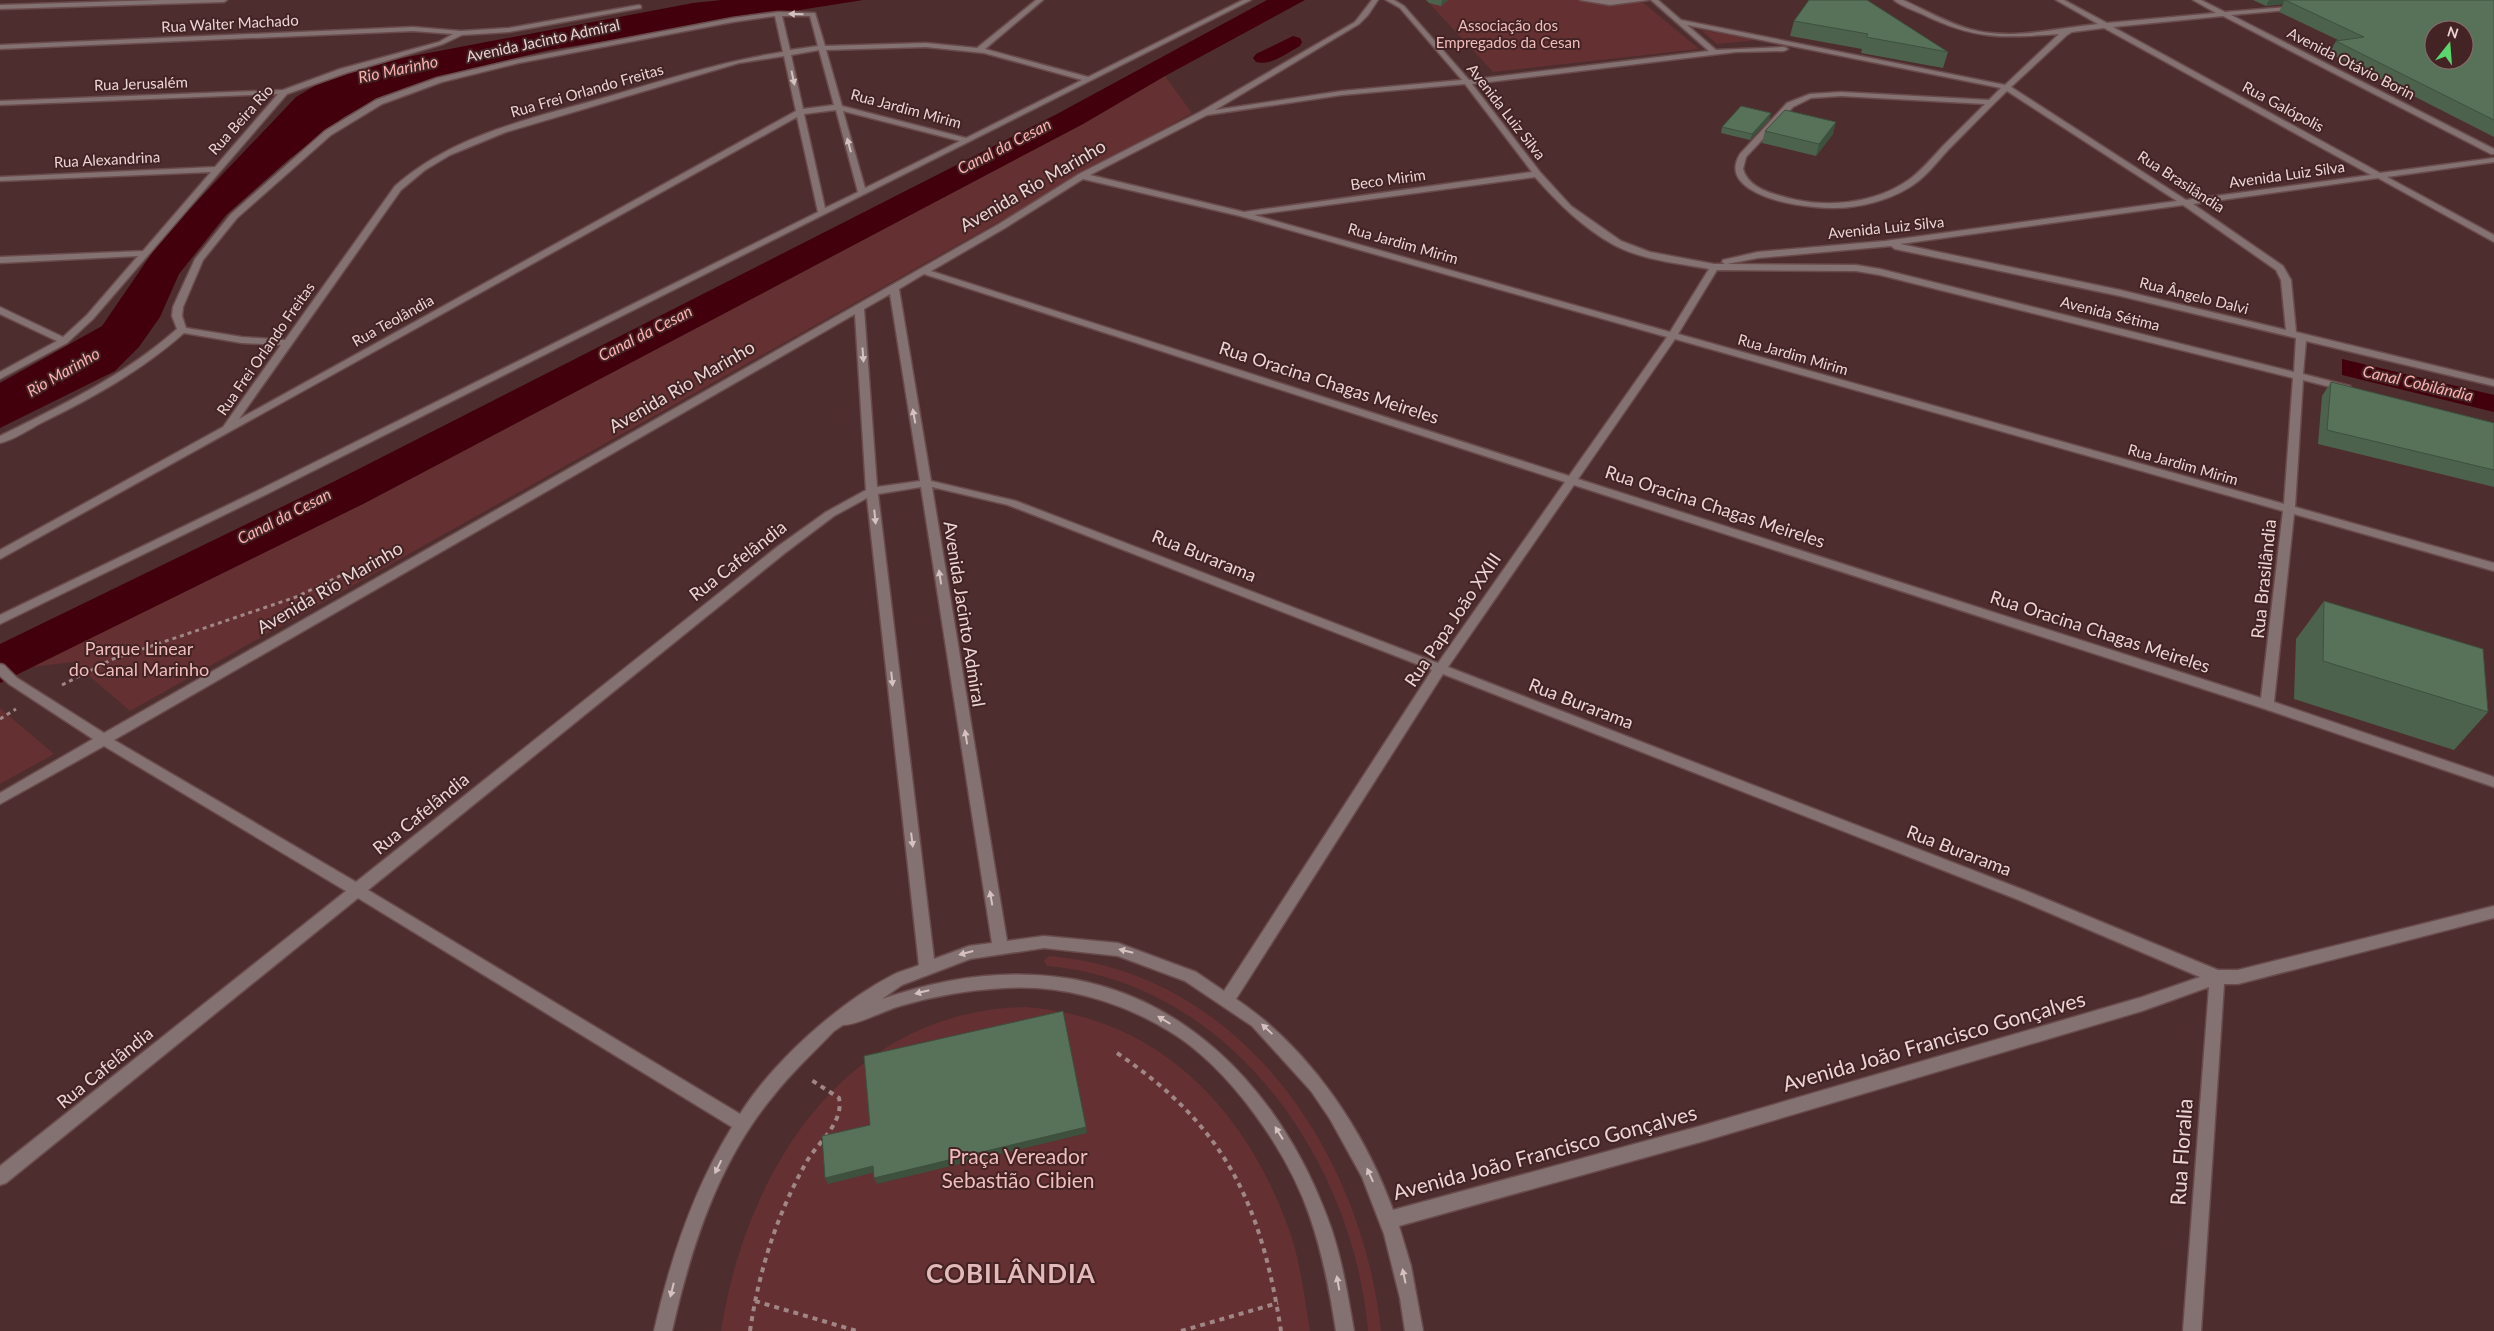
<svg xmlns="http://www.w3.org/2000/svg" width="2494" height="1331" viewBox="0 0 2494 1331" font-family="Lato,sans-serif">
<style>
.green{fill:#643032}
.water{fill:#42000c}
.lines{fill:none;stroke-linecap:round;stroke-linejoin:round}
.canal{fill:#42000c;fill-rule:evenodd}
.minor-casing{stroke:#6a4b4c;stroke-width:3}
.path-far1{stroke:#a18686;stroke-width:3;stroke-dasharray:4 4;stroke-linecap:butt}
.path{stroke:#a18686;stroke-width:4;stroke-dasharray:5 5;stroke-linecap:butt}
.minor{fill:#837271;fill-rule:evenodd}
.wall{fill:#4c624d}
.shaded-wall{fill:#3e503e}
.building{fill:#587259;stroke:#3e503e;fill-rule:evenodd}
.oneway{fill:#d5c1c0}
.labels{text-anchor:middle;stroke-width:4;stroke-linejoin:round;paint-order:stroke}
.far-street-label{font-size:15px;fill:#ead5d4;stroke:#432324}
.far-park-label{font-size:15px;fill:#f0bcbc;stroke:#432324}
.far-water-label{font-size:16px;font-style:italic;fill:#fcb0b0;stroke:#432324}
.street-label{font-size:18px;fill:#ead5d4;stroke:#432324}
.park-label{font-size:18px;fill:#f0bcbc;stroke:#432324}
.near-street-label{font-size:21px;fill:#ead5d4;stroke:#432324}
.near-park-label{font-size:21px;fill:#f0bcbc;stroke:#432324}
.near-district-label{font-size:26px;font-weight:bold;letter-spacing:1px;fill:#e3b9b9;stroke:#432324}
</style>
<rect width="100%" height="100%" fill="#4e2d2e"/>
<path class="green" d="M1426 0H1640L1699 49 1493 72Z
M1701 30 1758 40 1717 44Z
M1165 76 1192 113 130 711 73 662 31 667 365 503 1083 124Z
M0 708 54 754 0 784Z
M1049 956C1241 972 1362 1152 1381 1331H1368C1353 1158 1229 982 1047 966L1044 961Z
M1025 1007C1162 1017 1250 1113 1292 1238 1301 1268 1305 1300 1310 1331H721C746 1169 847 1011 1025 1007Z"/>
<path class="water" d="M722 0H863L549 50 461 71 382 96 344 117 288 160 226 215 179 274 160 317 139 347 115 371 0 428V383L102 326 163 237 296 97 328 78 402 58 693 3Z
M1267 0H1305L1165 76 1083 124 365 503 0 683V644L335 481 1057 114Z
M2342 359 2494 395V412L2342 375Z"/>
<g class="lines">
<path class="canal" d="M1293 36 1300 38 1302 42 1300 46C1287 53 1271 66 1256 62L1253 58 1256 54Z"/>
<g class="minor-casing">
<path id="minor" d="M160 0H227L224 2 0 9V5Z
M1036 0H1043L985 49 1088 77 1243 0H1251L267 494 0 624V615L259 490 818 212 797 117 0 559V550L223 427 281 345 242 343 184 333C141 371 92 398 41 423 28 430 14 440 0 443V436C62 405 124 376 177 329L172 316 173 307 195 259 231 214 325 131 376 100 437 78 519 59 733 18 778 12 815 13 825 46 926 43 977 48ZM775 16 783 52C724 61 668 79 610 96 535 118 455 133 395 186L285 340 242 337 186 328 182 316 183 307 203 260 237 218 331 135 382 104 442 82 519 63 733 22ZM782 16H810L818 46 790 50ZM926 47 984 53 1082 80 966 138 842 106 826 50ZM819 50 834 105 803 109 791 55ZM784 56 796 111 239 419 401 190 425 170 450 155 506 132 739 63ZM836 110 858 192 825 208 804 114ZM843 111 960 141 865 188Z
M1372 0H1378L1368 15 1359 24 1215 110 1342 91 1462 80 1400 8 1386 0H1394L1404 6 1469 80 1709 51 1651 0H1658L1681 20 2005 85 2059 34C2001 38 1975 40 1922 14 1913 10 1901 6 1894 0H1903C1925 10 1946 22 1969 29 2011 41 2056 28 2098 24L2056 0H2064L2107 23 2216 13 2193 0H2201L2225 12 2300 6V8L2298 9 2231 15 2494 149V154H2491L2223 16 2113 27 2380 173 2494 158V162L2387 177 2494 235V242L2378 178 2193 204 2283 266 2291 280 2296 332 2494 380V386L2306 341 2303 374 2350 386 2351 388 2346 391 2303 380 2295 507 2494 563V571L2294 514 2274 702 2494 777V787L2262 708 1574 485 1448 667 2029 892 2218 970H2238L2494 906V918L2238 984H2224L2201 1331H2183L2209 987 2142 1011 1704 1141 1399 1226 1411 1266 1423 1331H1405L1400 1298 1384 1234 1362 1177 1330 1119 1311 1091 1252 1026 1185 981 1118 956 1044 948 970 959 902 985 882 999C931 982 982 972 1034 975 1176 981 1278 1087 1326 1214 1341 1252 1347 1291 1354 1331H1336C1330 1292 1323 1255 1310 1217 1288 1151 1229 1067 1169 1031 1120 1001 1061 984 1004 988 968 990 934 996 900 1006 886 1010 854 1026 843 1025L834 1031C814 1052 792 1072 774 1095 718 1162 691 1247 672 1331H654C670 1260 693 1190 732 1127L358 898 6 1183 0 1185V1166L346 891 104 746 0 804V793L93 739 9 684 0 676V664L4 665 17 678 104 733 999 224 1079 174 1200 112 1355 22ZM1687 25 2001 88 1989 100 1841 92 1810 94 1787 103 1740 154C1731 169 1736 180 1750 189 1769 201 1793 205 1815 207 1847 211 1882 204 1910 187 1925 178 1936 163 1948 150 1968 130 1987 110 2007 91L2177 201 1885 241 1758 252 1723 260 1722 262 1725 264H1714L1650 252 1621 241 1571 206 1540 172 1472 84 1736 52 1784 51 1788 49 1784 47 1716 50ZM2104 28 2371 175 2186 200 2011 87 2067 35 2072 32ZM1465 84 1532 172 1244 212 1090 175 1207 115 1342 95ZM1841 96 1985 104C1971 118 1956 133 1942 147 1932 158 1922 170 1910 179 1874 205 1822 209 1781 196 1766 192 1748 186 1743 169L1746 157 1793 107 1811 98ZM1535 177C1558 203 1583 228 1614 245 1642 260 1678 263 1709 269L1670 332 1254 215ZM1083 179 1240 216 1667 337 1569 476 931 271 1005 228ZM2183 205 2276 270 2281 280 2286 330 2120 290 1900 244ZM1891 246 1895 249 2120 296 2296 338 2294 372 1880 269 1856 265 1727 264 1758 258ZM1717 270 1856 271 1880 275 2293 378 2284 504 1678 334ZM924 274 1565 482 1438 663 1016 501 931 481 899 289ZM890 294 920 481 877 487 864 309ZM855 314 866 490 826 512 777 547 356 882 114 740ZM1675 339 2283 511 2261 698 1578 479ZM921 487 992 943 969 946 934 959 878 494ZM932 487 1008 505 1432 670 1224 991 1196 972 1118 943 1044 936 1007 941ZM867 498 919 965C910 969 899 971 891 976 837 1004 772 1063 740 1114L368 890 785 553 834 516ZM1443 674 2019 900 2200 977 2142 997 1704 1125 1393 1210C1364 1129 1308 1047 1236 999Z
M1580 0H1648L1610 5Z
M639 5 641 6V8L509 32 462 35 443 44 346 73 287 94 93 319 67 343 0 379V372L57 341 0 314V307L63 337 87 315 138 256 0 263V257L143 251 211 172 0 181V177L215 167 278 94 0 105V101L283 90 340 69 439 42 453 34 413 31 0 49V45L413 27 461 31 509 28Z"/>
</g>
<path class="path-far1" d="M62 685 113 659 296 597 342 575
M0 719 16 709"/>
<path class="path" d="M1117 1053C1226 1127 1261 1203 1281 1331
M755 1301 857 1331
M750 1331C759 1270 777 1214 807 1161 819 1141 844 1123 839 1098L810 1079
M1181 1331 1278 1303"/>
<use href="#minor" class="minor"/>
</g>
<path class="wall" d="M1426 0H1448L1441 6 1429 3Z
M1809 0 1948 52 1943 68 1861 53 1862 49 1790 36 1794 21Z
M2253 0H2494V137L2329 53 2336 41 2338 40 2279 12 2283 4 2266 6Z
M1770 119 1750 140 1721 133 1722 127Z
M1765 131 1833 134 1816 156 1762 143Z
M2331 382 2494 423V487L2318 444 2322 396Z
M2324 601 2488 712 2454 750 2294 699 2296 639Z"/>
<path class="shaded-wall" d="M1442 0H1448L1441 6Z
M2269 0H2326H2285L2283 4 2266 6Z
M1771 113 1770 119 1750 140 1752 134Z
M1836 122 1833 134 1816 156 1819 144Z
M1086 1127 1087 1133 877 1184 874 1178Z
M873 1166 876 1172 828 1184 825 1178Z"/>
<path class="building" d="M1809 0H1867L1948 52 1866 37 1868 34 1794 21Z
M2285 0H2494V120L2336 41 2364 37ZM2434 30H2464V60H2434Z
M1741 106 1771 113 1752 134 1722 127Z
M1785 110 1836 122 1819 144 1765 131Z
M2331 382 2494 423V470L2327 430Z
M2324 601 2483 649 2488 712 2323 661Z
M1063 1011 1086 1127 874 1178 873 1166 825 1178 822 1136 870 1125 864 1056Z"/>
<defs><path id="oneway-solid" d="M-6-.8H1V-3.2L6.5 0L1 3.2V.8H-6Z" transform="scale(1.25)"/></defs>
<g class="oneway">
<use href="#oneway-solid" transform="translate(796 14) rotate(-179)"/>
<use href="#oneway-solid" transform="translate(793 78) rotate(78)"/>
<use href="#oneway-solid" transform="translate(849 145) rotate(-105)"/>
<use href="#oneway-solid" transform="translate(863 355) rotate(86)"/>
<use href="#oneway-solid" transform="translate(914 416) rotate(-100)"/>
<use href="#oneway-solid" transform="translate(875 517) rotate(84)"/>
<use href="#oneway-solid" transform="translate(940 577) rotate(-99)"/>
<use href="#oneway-solid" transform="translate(892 679) rotate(84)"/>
<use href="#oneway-solid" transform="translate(966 737) rotate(-99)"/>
<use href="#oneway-solid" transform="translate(912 840) rotate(83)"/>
<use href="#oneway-solid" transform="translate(991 898) rotate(-100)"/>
<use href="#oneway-solid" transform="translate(1126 951) rotate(-166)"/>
<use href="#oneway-solid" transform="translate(966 953) rotate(165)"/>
<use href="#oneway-solid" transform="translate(922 992) rotate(166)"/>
<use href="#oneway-solid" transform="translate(1164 1020) rotate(-149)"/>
<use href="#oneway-solid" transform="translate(1267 1029) rotate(-137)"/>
<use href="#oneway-solid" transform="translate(1279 1133) rotate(-122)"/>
<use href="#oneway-solid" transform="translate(718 1167) rotate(116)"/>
<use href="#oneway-solid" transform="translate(1370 1175) rotate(-114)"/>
<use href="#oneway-solid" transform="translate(1404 1276) rotate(-102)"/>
<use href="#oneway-solid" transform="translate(1338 1283) rotate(-100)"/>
<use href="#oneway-solid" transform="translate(672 1290) rotate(104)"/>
</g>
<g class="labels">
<g class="far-street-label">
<text transform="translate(230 24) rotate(-3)" y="5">Rua Walter Machado</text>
<text transform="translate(543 41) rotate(-12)" y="5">Avenida Jacinto Admiral</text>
<text transform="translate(2351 64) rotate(27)" y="5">Avenida Otávio Borin</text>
<text transform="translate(141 84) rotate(-2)" y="5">Rua Jerusalém</text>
<text transform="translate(587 91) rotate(-16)" y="5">Rua Frei Orlando Freitas</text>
<text transform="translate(2283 107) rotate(28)" y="5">Rua Galópolis</text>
<text transform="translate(906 109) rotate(15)" y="5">Rua Jardim Mirim</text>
<text transform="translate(1506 112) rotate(52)" y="5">Avenida Luiz Silva</text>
<text transform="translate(241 120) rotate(-48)" y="5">Rua Beira Rio</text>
<text transform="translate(107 160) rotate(-3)" y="5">Rua Alexandrina</text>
<text transform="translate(2287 175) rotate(-8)" y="5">Avenida Luiz Silva</text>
<text transform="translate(1388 180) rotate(-8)" y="5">Beco Mirim</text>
<text transform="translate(2181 182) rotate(33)" y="5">Rua Brasilândia</text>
<text transform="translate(1886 228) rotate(-6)" y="5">Avenida Luiz Silva</text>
<text transform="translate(1403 244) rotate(16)" y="5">Rua Jardim Mirim</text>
<text transform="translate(2194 296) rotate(14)" y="5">Rua Ângelo Dalvi</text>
<text transform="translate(2110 314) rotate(14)" y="5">Avenida Sétima</text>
<text transform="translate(393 321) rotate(-29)" y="5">Rua Teolândia</text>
<text transform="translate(266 349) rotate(-55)" y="5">Rua Frei Orlando Freitas</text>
<text transform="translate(1793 355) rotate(16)" y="5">Rua Jardim Mirim</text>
<text transform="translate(2183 465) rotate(16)" y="5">Rua Jardim Mirim</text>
</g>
<g class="far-park-label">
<text x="1508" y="31">Associação dos<tspan x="1508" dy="17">Empregados da Cesan</tspan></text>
</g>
<g class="far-water-label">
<text transform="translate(398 69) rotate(-12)" y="6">Rio Marinho</text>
<text transform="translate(1004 146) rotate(-27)" y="6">Canal da Cesan</text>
<text transform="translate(645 333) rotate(-27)" y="6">Canal da Cesan</text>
<text transform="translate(63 372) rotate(-30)" y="6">Rio Marinho</text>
<text transform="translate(2418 383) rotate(13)" y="6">Canal Cobilândia</text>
<text transform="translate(284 516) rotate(-27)" y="6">Canal da Cesan</text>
</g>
<g class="street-label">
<text transform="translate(1033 186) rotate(-30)" y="6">Avenida Rio Marinho</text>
<text transform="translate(1329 383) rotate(18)" y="6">Rua Oracina Chagas Meireles</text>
<text transform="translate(682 387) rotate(-30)" y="6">Avenida Rio Marinho</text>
<text transform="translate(1715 507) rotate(18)" y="6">Rua Oracina Chagas Meireles</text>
<text transform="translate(1204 556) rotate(22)" y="6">Rua Burarama</text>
<text transform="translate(738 561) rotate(-38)" y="6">Rua Cafelândia</text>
<text transform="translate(2264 579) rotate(-84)" y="6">Rua Brasilândia</text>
<text transform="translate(330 588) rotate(-30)" y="6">Avenida Rio Marinho</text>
<text transform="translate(964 614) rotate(81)" y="6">Avenida Jacinto Admiral</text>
<text transform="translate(1453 620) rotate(-56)" y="6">Rua Papa João XXIII</text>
<text transform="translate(2100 632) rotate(18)" y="6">Rua Oracina Chagas Meireles</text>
<text transform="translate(1581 704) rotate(21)" y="6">Rua Burarama</text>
<text transform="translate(421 814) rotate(-39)" y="6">Rua Cafelândia</text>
<text transform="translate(1959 851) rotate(21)" y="6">Rua Burarama</text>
<text transform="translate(105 1068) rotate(-39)" y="6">Rua Cafelândia</text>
</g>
<g class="park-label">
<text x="139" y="655">Parque Linear<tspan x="139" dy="21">do Canal Marinho</tspan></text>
</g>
<g class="near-street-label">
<text transform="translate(1934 1042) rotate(-16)" y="7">Avenida João Francisco Gonçalves</text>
<text transform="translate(2182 1152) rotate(-86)" y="7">Rua Floralia</text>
<text transform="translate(1545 1153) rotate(-15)" y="7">Avenida João Francisco Gonçalves</text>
</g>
<g class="near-park-label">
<text x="1018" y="1164">Praça Vereador<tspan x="1018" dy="24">Sebastião Cibien</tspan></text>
</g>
<g class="near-district-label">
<text x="1011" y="1283">COBILÂNDIA</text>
</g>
</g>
<g transform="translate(2449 45) rotate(17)"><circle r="24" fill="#432324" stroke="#866a6a"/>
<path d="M0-4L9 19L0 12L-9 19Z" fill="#5bd56e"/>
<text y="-8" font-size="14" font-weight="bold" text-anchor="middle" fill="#ead5d4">N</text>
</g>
</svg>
